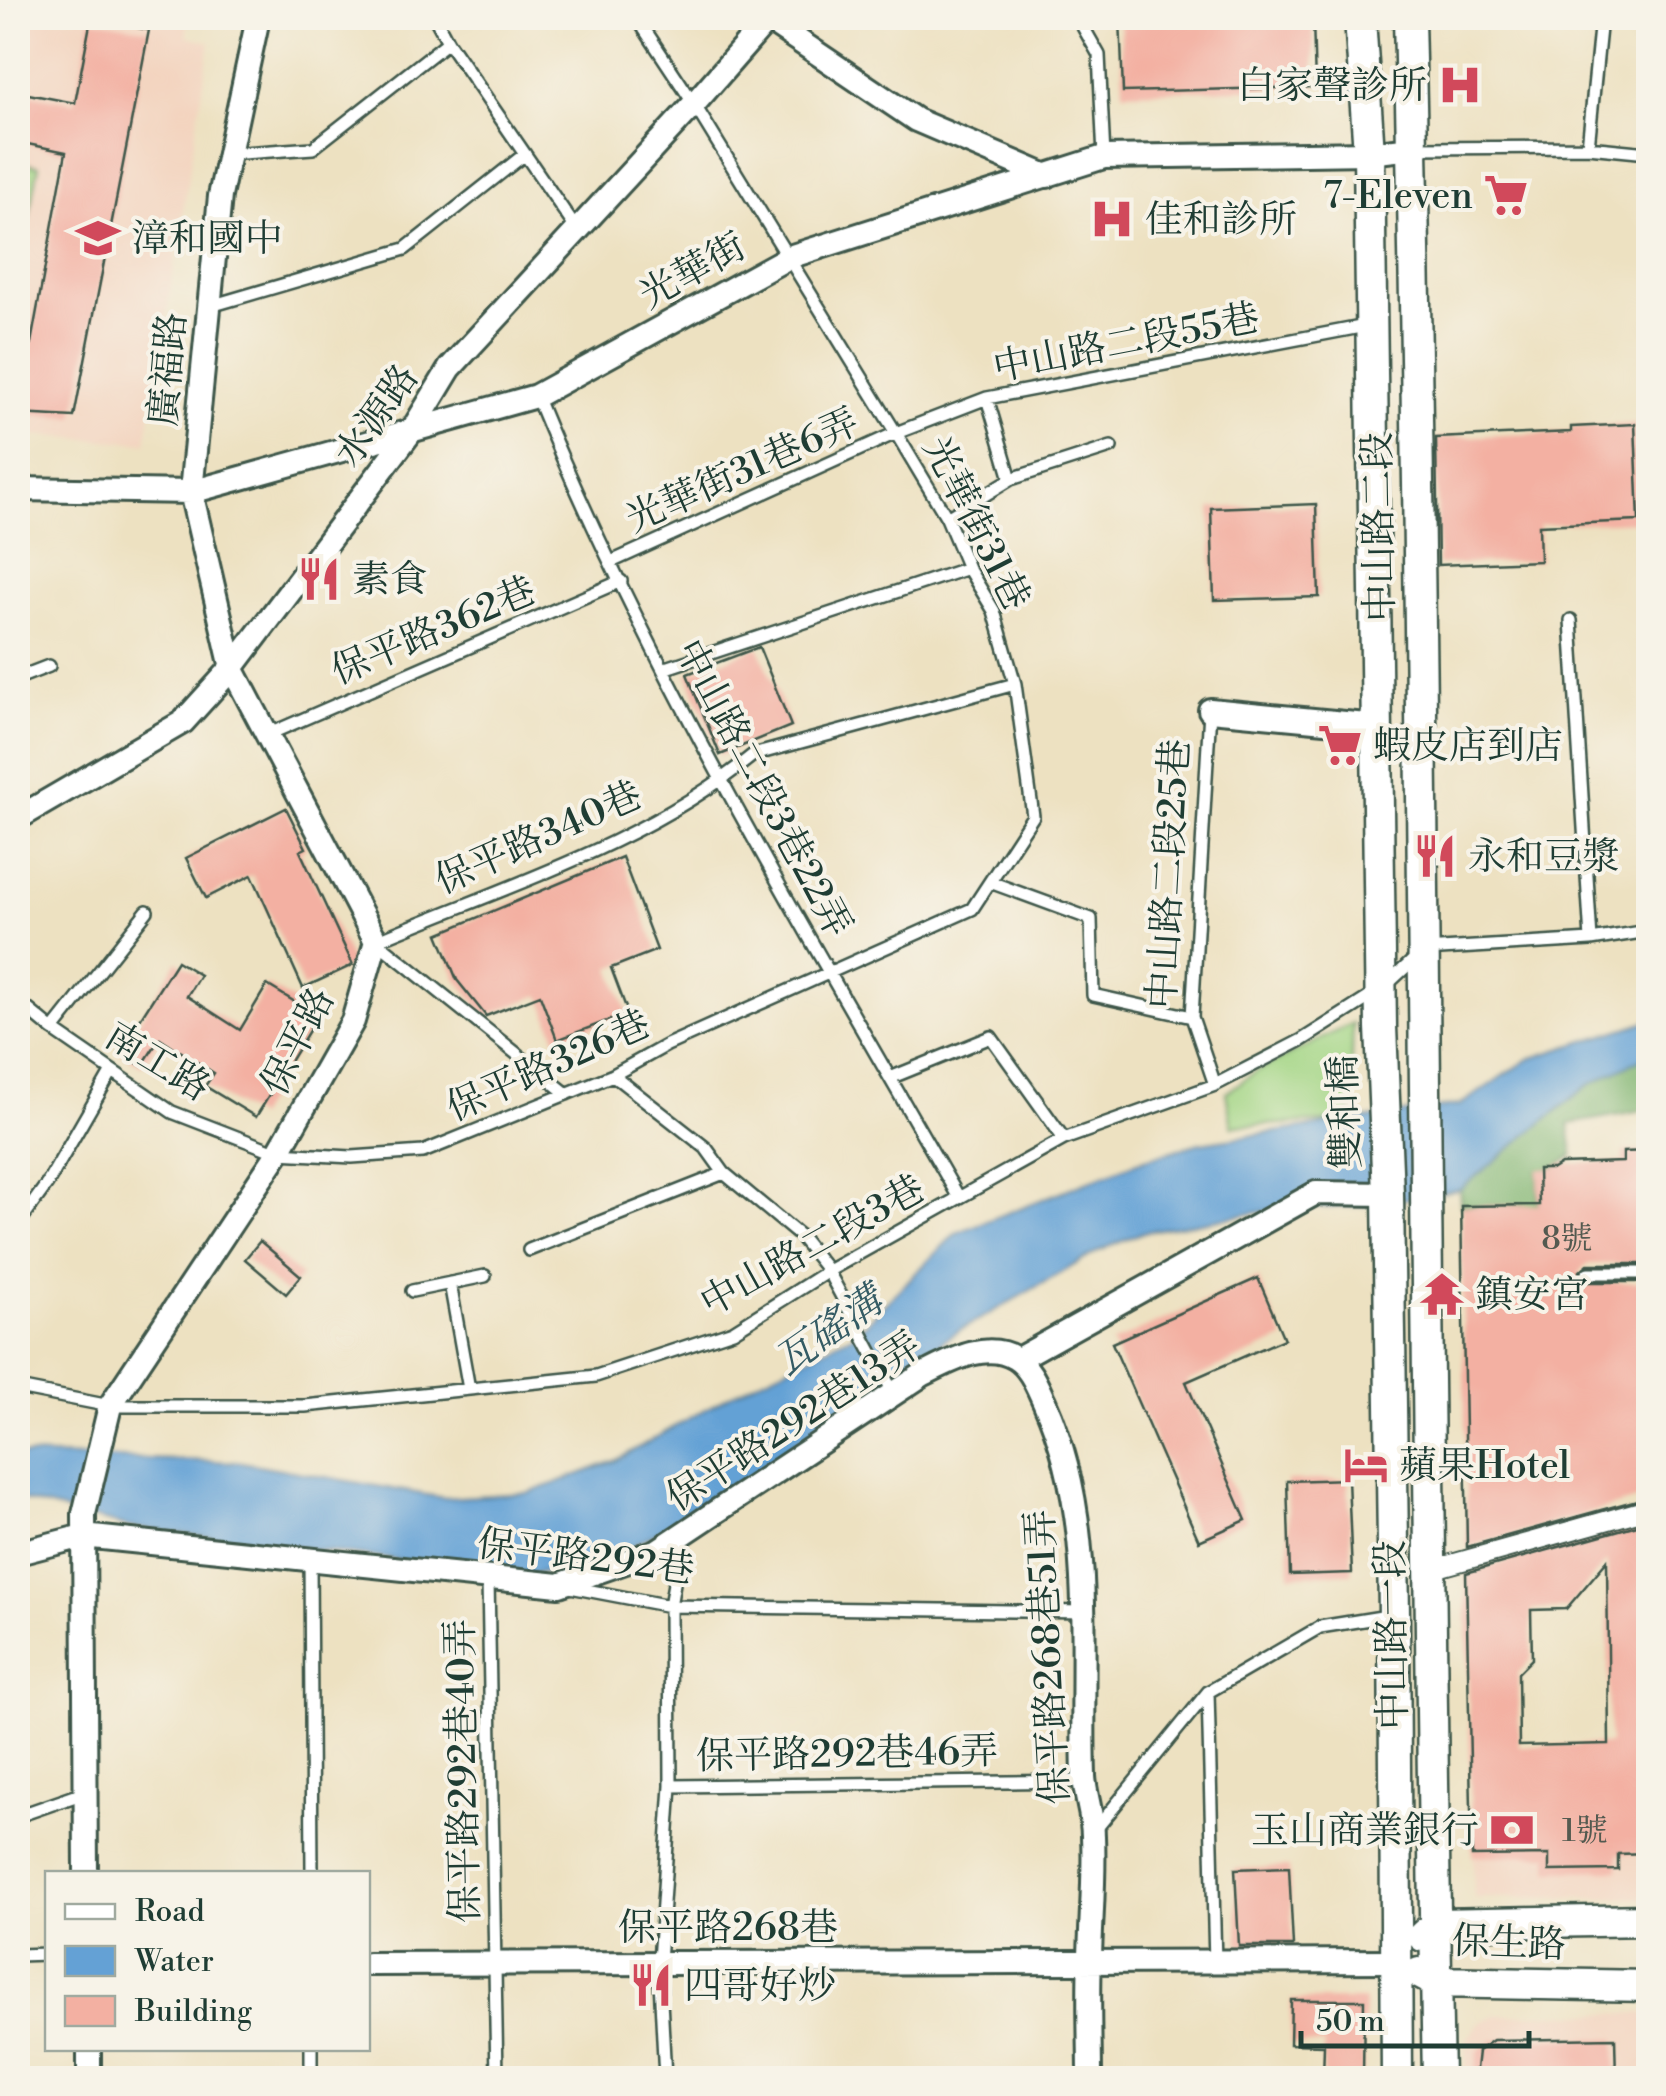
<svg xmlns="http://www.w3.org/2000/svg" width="1666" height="2096" viewBox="0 0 1666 2096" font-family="'Libre Bodoni','Noto Serif TC',serif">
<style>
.built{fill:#f3d4bf}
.green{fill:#a3d584;stroke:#61895c;stroke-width:2.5}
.forest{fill:#82b672;stroke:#507a53;stroke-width:2.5}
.water{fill:#64a1d5;stroke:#426f84;stroke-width:2.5}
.building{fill:#f3b0a2;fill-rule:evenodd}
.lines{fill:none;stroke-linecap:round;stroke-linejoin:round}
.service-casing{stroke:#3e5649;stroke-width:16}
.pedestrian-casing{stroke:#3e5649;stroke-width:22}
.minor-casing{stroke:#3e5649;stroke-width:28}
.tertiary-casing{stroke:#3e5649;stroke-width:35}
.service{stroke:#fff;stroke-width:11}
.pedestrian{stroke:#fff;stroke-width:18}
.minor{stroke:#fff;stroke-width:22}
.tertiary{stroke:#fff;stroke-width:30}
.labels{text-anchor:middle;stroke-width:8;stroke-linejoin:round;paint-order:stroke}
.number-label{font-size:32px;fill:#545a50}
.poi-label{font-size:38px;fill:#1f3d34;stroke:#f7f3e8;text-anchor:start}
.street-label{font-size:38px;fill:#1f3d34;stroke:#f7f3e8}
.water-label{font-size:40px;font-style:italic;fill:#345b64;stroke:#f7f3e8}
</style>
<rect width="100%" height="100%" fill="#f7f3e8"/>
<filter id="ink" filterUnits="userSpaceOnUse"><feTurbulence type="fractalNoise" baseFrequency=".01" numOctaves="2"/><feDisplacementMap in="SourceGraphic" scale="20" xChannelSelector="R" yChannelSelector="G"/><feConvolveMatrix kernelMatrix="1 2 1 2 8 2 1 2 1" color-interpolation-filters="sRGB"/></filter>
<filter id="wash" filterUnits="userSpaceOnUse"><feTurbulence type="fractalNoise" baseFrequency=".0048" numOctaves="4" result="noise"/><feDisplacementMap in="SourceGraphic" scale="40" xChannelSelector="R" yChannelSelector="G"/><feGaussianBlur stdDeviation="2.25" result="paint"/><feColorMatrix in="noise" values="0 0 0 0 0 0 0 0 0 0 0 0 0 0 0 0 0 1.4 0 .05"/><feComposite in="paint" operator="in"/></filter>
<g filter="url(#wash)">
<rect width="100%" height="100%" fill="#ede1c1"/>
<path class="built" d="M18 18H188L187 36 210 42 146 443 18 434Z
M1648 1743V1898H1474L1471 1747Z
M1648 2013V2078H1466V2041L1478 2023 1496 2015Z"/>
<path class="green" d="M18 162 39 166 18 271Z
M1353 1023 1350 1121 1232 1126 1226 1093 1255 1072Z"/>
<path class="forest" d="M1648 1055V1110L1569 1124 1573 1156 1553 1169 1538 1170 1539 1215 1522 1205 1461 1206 1459 1190 1587 1086Z"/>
<path class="water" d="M1648 1021V1055L1587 1086 1459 1190 1363 1206 1278 1209 1143 1232 1099 1251 945 1339 903 1382 679 1521 591 1567 521 1575 128 1527 18 1499V1455L241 1462 444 1498 529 1493 615 1461 730 1395 856 1333 956 1233 1142 1160 1200 1143 1460 1105 1529 1059Z"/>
<g id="blocks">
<path class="building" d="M1120 18H1313L1315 87 1123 92Z
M91 19 149 30 74 417 18 414 66 152 18 142V92L75 103Z
M1635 424 1639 521 1539 525 1540 561 1438 565 1436 438 1571 432V427Z
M1316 504 1319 597 1214 600 1211 508Z
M759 647 791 726 720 755 687 674Z
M286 808 306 848 300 851 353 965 303 988 252 875 206 898 186 858Z
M622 857 657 950 611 968 628 1013 557 1040 540 995 486 1016 457 980 438 934Z
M177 961 200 975 187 996 240 1030 267 985 318 1016 256 1117 205 1086 214 1073 160 1038 142 1066 119 1052Z
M1648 1151V1264H1588L1579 1272 1580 1278 1587 1282H1648V1497L1467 1547 1461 1206 1539 1205 1538 1169H1553L1561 1164 1623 1162V1152Z
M260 1241 301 1276 286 1294 245 1259Z
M1258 1278 1284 1339 1186 1382 1246 1520 1199 1541 1112 1343Z
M1348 1479 1352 1573 1290 1575 1287 1481Z
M1648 1522V1853L1618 1854V1870L1549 1871V1855L1472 1856 1466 1573ZM1607 1561 1609 1744 1519 1746 1518 1673 1532 1659 1531 1610 1566 1609Z
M1289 1867 1293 1946H1239L1235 1869Z
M1291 2000H1364L1363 2078H1323L1324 2045 1290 2044Z
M1615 2038 1616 2078H1475L1478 2051 1493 2040Z"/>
</g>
</g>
<g filter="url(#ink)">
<use href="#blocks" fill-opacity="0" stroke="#3e5649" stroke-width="2.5"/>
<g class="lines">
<g class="service-casing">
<path id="service" d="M435 18 448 42
M1078 18 1099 55 1104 157
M1588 147 1601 18
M1413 148 1588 147 1648 153
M228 154 313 148 448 42 577 230
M207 307 405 249 525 154
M536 396C651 676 809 936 959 1198
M987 398 1011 479
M947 518 1011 479 1111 447
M611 562 896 433 987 398 1371 325
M1571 620 1591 940
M663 669 968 568
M18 678 49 666
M1210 710 1192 1017 1215 1085
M269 734 621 581
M990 882 1091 919 1093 995 1192 1017
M18 1001 53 1030 172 1112 278 1153 352 1157 423 1152 613 1075 667 1045 972 909 1033 816 1015 684 994 611 968 568 947 518 896 433 694 104 637 18
M53 1030 147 911
M613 1075 706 1148 724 1173 800 1236 828 1271 894 1394
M890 1078 991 1037 1064 1139
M567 1094 376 941C503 887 645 844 753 755L1015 684
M18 1224 47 1184 112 1071
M529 1250 724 1173
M1588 1273H1648
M450 1283 469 1389
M412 1291 485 1276
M18 1388 110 1406H305L596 1376 733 1331 828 1271 1064 1139 1215 1085 1302 1040 1381 990 1424 950 1591 940 1648 931
M310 1559 312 1874
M488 1580 497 2078
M570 1587 670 1606 1084 1612
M1208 1692 1215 1963
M671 1786 1084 1781
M18 1816 84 1793
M1096 1829 1208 1692 1320 1627 1394 1615
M18 1955 48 1954
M311 2078V2048
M665 2078 659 1961 671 1786 670 1606 682 1538"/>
</g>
<g class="pedestrian-casing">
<path id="pedestrian" d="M1430 1570 1648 1509"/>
</g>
<g class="minor-casing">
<path id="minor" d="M765 18 916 120 1047 176
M18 489 191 492 536 396 789 257 1104 157 1369 153 1412 148
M1210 710 1377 726
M18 818 183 722 232 668 413 429 450 368 694 104 769 18
M1018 1359 1316 1193 1388 1194
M18 1553 83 1536 559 1585 657 1551 922 1375C949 1362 985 1340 1015 1358 1030 1367 1037 1386 1044 1401 1097 1518 1080 1651 1084 1776 1085 1796 1093 1815 1093 1836 1095 1876 1091 1917 1090 1957 1088 1997 1090 2038 1090 2078
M86 1874 84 1514 110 1406 278 1153 353 1021 376 941 232 668 191 492 220 196 258 18
M368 1964 1397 1961
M89 2048V2078"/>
</g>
<g class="tertiary-casing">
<path id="tertiary" d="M1360 18 1369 153 1381 1027 1388 1194 1394 1615 1397 2078
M1409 18C1426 705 1424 1391 1438 2078
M1423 1936 1436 1924 1648 1920
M1419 1973 1436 1982 1648 1986"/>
</g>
<use href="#service" class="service"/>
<use href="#pedestrian" class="pedestrian"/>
<use href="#minor" class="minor"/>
<use href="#tertiary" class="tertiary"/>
</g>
</g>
<defs>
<g id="hospital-bare" transform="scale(3.45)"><path d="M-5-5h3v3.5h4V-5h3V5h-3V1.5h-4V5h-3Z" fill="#d1495b" stroke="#f7f3e8" stroke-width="2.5" paint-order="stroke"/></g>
<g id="supermarket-bare" transform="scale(3.45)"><path d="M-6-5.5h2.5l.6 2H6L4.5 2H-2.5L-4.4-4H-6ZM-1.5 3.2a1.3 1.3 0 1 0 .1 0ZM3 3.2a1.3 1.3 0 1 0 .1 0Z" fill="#d1495b" stroke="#f7f3e8" stroke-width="2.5" paint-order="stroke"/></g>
<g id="school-bare" transform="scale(3.45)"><path d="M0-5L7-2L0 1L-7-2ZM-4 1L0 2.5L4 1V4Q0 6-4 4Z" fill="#d1495b" stroke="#f7f3e8" stroke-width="2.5" paint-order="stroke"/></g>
<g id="restaurant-bare" transform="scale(3.45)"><path d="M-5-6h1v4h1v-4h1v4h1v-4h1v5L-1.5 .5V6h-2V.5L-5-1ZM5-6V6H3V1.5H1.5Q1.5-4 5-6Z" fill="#d1495b" stroke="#f7f3e8" stroke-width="2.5" paint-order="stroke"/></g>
<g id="temple-bare" transform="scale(3.45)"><path d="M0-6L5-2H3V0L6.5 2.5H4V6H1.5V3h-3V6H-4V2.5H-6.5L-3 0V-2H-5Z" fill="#d1495b" stroke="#f7f3e8" stroke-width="2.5" paint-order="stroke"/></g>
<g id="hotel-bare" transform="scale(3.45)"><path d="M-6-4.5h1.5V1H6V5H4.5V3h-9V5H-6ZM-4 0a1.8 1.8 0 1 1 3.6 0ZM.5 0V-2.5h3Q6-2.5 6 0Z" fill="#d1495b" stroke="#f7f3e8" stroke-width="2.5" paint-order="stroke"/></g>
<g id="bank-bare" transform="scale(3.45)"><path d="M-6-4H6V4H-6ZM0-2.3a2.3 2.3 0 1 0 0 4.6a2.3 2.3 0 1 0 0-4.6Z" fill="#d1495b" stroke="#f7f3e8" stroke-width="2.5" paint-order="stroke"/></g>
</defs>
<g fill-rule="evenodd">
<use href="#hospital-bare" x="1460" y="85"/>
<use href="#supermarket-bare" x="1506" y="195"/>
<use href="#hospital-bare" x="1112" y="219"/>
<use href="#school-bare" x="98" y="238"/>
<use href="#restaurant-bare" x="319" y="579"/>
<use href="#supermarket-bare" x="1340" y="745"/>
<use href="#restaurant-bare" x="1435" y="856"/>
<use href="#temple-bare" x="1442" y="1294"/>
<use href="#hotel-bare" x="1366" y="1465"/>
<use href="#bank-bare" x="1512" y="1830"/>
<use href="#restaurant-bare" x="651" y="1985"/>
</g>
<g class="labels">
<g class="number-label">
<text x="1567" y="1249">8號</text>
<text x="1585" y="1841">1號</text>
</g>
<g class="poi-label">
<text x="1427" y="98" text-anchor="end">白家聲診所</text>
<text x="1473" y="208" text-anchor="end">7-Eleven</text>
<text x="1145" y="232">佳和診所</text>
<text x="131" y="251">漳和國中</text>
<text x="352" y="592">素食</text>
<text x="1373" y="758">蝦皮店到店</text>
<text x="1468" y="869">永和豆漿</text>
<text x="1475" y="1307">鎮安宮</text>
<text x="1399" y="1478">蘋果Hotel</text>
<text x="1479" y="1843" text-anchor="end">玉山商業銀行</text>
<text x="684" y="1998">四哥好炒</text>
</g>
<g class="street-label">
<text transform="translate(692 270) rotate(-29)" y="13">光華街</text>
<text transform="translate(1126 342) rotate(-11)" y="13">中山路二段55巷</text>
<text transform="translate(167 369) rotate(-85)" y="13">廣福路</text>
<text transform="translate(376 415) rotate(-55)" y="13">水源路</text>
<text transform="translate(742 470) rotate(-24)" y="13">光華街31巷6弄</text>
<text transform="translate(977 523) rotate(63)" y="13">光華街31巷</text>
<text transform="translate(1378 527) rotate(-91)" y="13">中山路二段</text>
<text transform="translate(433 630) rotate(-23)" y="13">保平路362巷</text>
<text transform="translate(764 788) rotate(62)" y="13">中山路二段3巷22弄</text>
<text transform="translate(538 837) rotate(-24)" y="13">保平路340巷</text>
<text transform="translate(1168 874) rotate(-87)" y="13">中山路二段25巷</text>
<text transform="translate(297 1041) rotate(-63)" y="13">保平路</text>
<text transform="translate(158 1061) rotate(31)" y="13">南工路</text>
<text transform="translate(548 1065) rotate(-24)" y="13">保平路326巷</text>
<text transform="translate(1344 1112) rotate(-92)" y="13">雙和橋</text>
<text transform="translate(812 1245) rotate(-29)" y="13">中山路二段3巷</text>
<text transform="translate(793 1421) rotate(-33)" y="13">保平路292巷13弄</text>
<text transform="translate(586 1556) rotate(7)" y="13">保平路292巷</text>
<text transform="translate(1391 1635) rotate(-91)" y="13">中山路一段</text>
<text transform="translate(1047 1657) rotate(-93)" y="13">保平路268巷51弄</text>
<text transform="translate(847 1753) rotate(-1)" y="13">保平路292巷46弄</text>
<text transform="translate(462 1771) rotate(-91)" y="13">保平路292巷40弄</text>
<text x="728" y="1940">保平路268巷</text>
<text transform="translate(1509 1942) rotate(2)" y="13">保生路</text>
</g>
<g class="water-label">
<text transform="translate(828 1330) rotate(-35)" y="14">瓦磘溝</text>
</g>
</g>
<rect width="1666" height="2096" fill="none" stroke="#f7f3e8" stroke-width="60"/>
<rect x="45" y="1871" width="325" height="180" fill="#f7f3e8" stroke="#a1aaa0" stroke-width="2.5"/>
<rect x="65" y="1904" width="50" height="15" fill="#ffffff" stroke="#a1aaa0" stroke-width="2.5"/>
<text x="135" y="1921" font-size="30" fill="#1f3d34">Road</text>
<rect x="65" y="1946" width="50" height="30" fill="#64a1d5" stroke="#a1aaa0" stroke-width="2.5"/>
<text x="135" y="1971" font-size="30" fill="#1f3d34">Water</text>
<rect x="65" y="1996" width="50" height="30" fill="#f3b0a2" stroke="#a1aaa0" stroke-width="2.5"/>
<text x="135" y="2021" font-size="30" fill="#1f3d34">Building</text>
<path d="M1301 2031v15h228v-15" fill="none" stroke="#1f3d34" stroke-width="5"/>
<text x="1316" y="2031" font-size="30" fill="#1f3d34" stroke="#f7f3e8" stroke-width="8" paint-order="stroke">50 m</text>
</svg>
